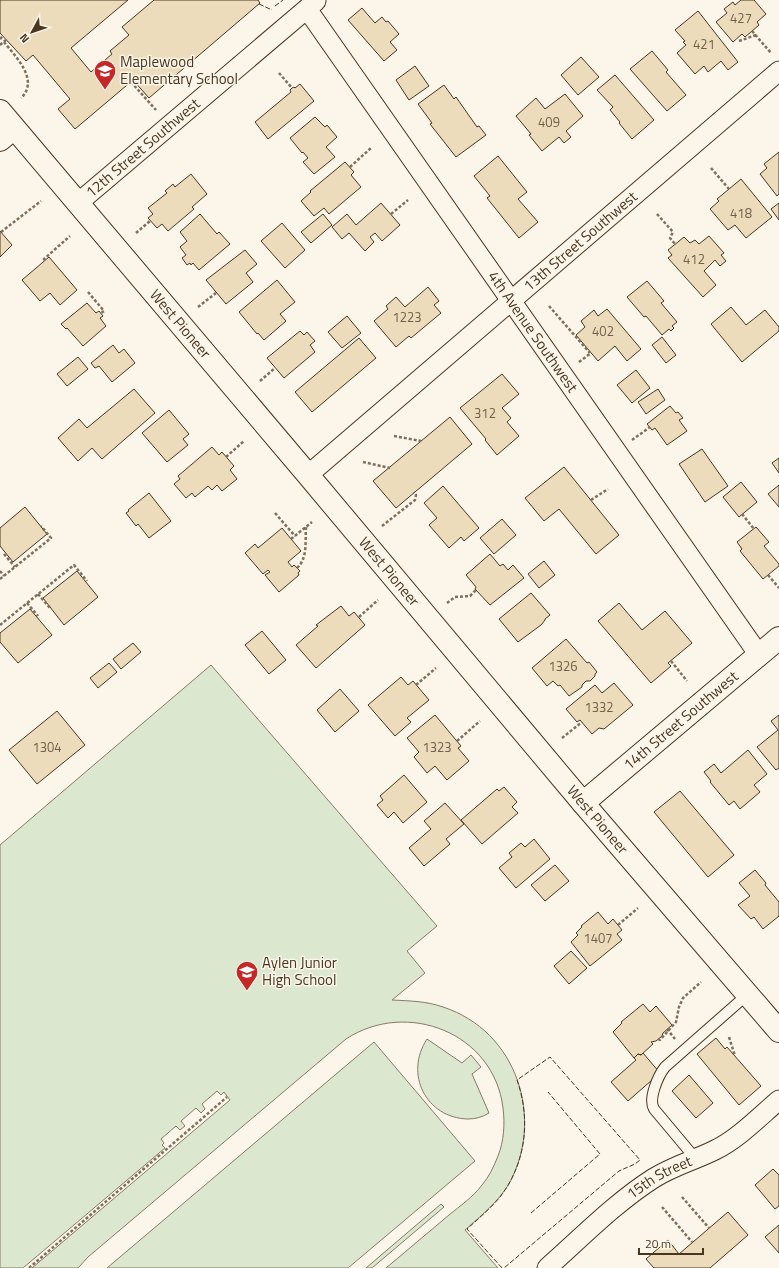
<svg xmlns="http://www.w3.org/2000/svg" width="779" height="1268" viewBox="0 0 779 1268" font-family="'Titillium Web',sans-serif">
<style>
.green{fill:#dce7d0;stroke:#887966}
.building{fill:#ecdcbc;stroke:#4a3520}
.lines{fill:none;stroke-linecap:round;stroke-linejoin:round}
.service-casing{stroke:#4a3520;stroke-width:12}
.minor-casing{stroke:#4a3520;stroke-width:21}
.tertiary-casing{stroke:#4a3520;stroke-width:24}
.secondary-casing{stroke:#4a3520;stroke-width:24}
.path{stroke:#7f6f5c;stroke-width:2.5;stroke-dasharray:3 2;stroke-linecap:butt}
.service{stroke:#fbf6e9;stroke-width:10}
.minor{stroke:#fbf6e9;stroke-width:19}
.tertiary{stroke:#fbf6e9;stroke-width:22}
.secondary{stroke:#fbf6e9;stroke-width:22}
.fence{stroke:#4a3520;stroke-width:1;stroke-dasharray:5 2;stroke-linecap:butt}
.labels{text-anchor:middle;stroke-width:3;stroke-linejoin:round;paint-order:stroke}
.number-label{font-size:13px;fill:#725f47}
.poi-label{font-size:15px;fill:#4a3520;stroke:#fbf6e9;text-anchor:start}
.street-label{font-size:15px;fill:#4a3520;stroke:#fbf6e9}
</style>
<rect width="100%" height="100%" fill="#fbf6e9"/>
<path class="green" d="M211 665 437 926 407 951 425 973 392 1000C410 1001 426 1001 443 1007 517 1031 545 1118 509 1184 498 1202 481 1216 465 1230L498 1268H386C407 1250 428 1233 449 1215 460 1206 473 1197 482 1185 489 1177 494 1166 498 1156 504 1141 505 1124 503 1108 494 1033 407 999 346 1039L88 1257 78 1268H32L230 1100 224 1092 221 1095 217 1091 202 1104 205 1109 201 1113 196 1108 181 1121 185 1126 180 1130 176 1126 161 1139 164 1143 162 1145 165 1148 23 1268H0V845Z
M427 1039 462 1063 471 1055 481 1067 472 1074 489 1113C483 1117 475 1119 468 1119 426 1118 404 1074 427 1039Z
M374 1042 475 1161 348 1268H107Z
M441 1204 444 1207 372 1268H366Z"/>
<path class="building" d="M0 0H128L71 48 91 72 112 54 110 51 129 35 122 27 154 0H258L260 3 149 98 133 80 75 129 58 109 70 99 33 55 26 61 0 33Z
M741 0H754L766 14 757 22 759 25 745 37 742 34 733 42 716 22 727 13 724 9 733 2 735 5Z
M362 8 375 23 382 17 386 22 388 21 399 34 390 42 397 50 384 61 348 20Z
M698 11 738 62 728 70 721 61 708 72 704 66 695 74 677 53 686 45 683 42 685 41 675 30Z
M652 51 668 70 666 72 686 95 667 111 630 69Z
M581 57 599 77 578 95 561 75Z
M415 66 429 86 409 100 396 80Z
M615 75 654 120 632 139 619 123 620 122 610 110 613 107 597 90Z
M300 84 314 101 268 139 255 122 291 92 290 90 292 88 294 87 295 88Z
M444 85 454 99 456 97 477 127 479 126 486 135 456 157 430 124 432 123 418 104Z
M565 94 583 116 566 131 571 137 564 143 559 137 542 151 529 135 531 134 516 116 536 98 545 109Z
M315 117 325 127 327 125 337 137 326 147 335 157 314 174 303 162 308 158 303 152 302 153 290 138Z
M779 152V194L777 196 760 174 767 168 764 164Z
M498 156 527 192 518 199 538 222 519 238 487 198 490 196 474 176Z
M345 162 354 172 351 175 361 187 329 214 324 208 314 216 301 201 311 192 310 191Z
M191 174 207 194 192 207 194 209 168 231 162 224 157 228 148 218 153 214 148 208 167 193 165 191 173 184 175 187Z
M741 179 772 217 746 238 735 225 728 230 710 209 719 201 717 199Z
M381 203 400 225 382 241 375 233 370 237 374 242 365 251 349 233 342 239 332 227 347 214 356 225Z
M779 203V220L771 209Z
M200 214 217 234 219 232 230 244 199 270 193 263 191 265 190 263 187 265 182 258 186 255 180 247 187 241 180 232Z
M323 214 332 225 311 243 301 232Z
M282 223 305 250 285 268 261 241Z
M0 231 12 245 0 257Z
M709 236 724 253 721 255 726 261 720 266 715 260 704 271 716 285 703 297 668 258 672 255 668 250 684 237 690 243 695 240 699 244Z
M245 250 257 264 246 273 253 282 226 304 206 280Z
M49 257 77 290 60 305 50 293 40 301 22 280Z
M277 280 295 302 280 314 286 321 264 340 258 333 257 334 239 312Z
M647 281 664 301 661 303 677 322 672 326 674 328 671 331 669 329 662 335 646 316 644 317 627 297Z
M428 287 439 301 434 305 441 313 411 338 409 336 396 347 374 321 388 309 386 306 396 297 405 307Z
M87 303 96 313 99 311 103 316 100 318 106 326 83 346 67 328 66 329 61 324Z
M731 307 746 325 765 310 779 327V331L742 362 711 324Z
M607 309 641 349 627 361 615 346 598 361 576 335 585 327 581 321 594 310 598 316Z
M347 316 361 333 342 348 328 332Z
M300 331 304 335 307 332 315 341 310 345 315 352 284 378 267 358Z
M662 337 676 355 666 363 652 345Z
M359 338 376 358 312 412 295 392Z
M113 345 119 353 124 349 135 363 112 382 99 366 95 368 91 363Z
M78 357 88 369 67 386 57 374Z
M636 370 650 388 632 403 617 385Z
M502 374 519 394 502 408 511 418 507 422 519 436 497 455 485 440 486 439 460 408Z
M134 389 155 413 102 459 92 448 78 461 58 438 79 419 87 428Z
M658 389 665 400 646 414 638 402Z
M670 406 676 413 678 412 683 418 679 420 687 431 667 445 655 428 652 430 647 424Z
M169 410 189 434 183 439 188 445 167 462 142 433Z
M450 417 472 444 396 508 373 481Z
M212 447 219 455 222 452 234 466 230 470 237 479 222 491 217 485 212 490 208 486 195 497 192 493 186 498 174 484 180 479 178 476Z
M702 449 728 486 705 502 679 464Z
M779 458V473L772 463Z
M564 467 619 535 596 554 559 509 544 521 525 498Z
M741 482 757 502 739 517 723 497Z
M779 485V507L768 494Z
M443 486 479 528 464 541 461 537 449 548 429 525 437 518 424 503Z
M149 493 171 521 149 538 138 524 136 526 126 513 129 511 128 510Z
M25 507 47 534 13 562 0 546V528Z
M502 519 516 535 494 554 480 538Z
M756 527 769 542 764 546 779 564V566L763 579 740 551 742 549 737 542Z
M282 528 301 551 288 562 292 567 294 565 300 571 298 573 299 575 279 592 265 575 270 572 268 570 263 574 245 553 255 544 258 548Z
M490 554 500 566 503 564 508 570 513 565 524 578 490 605 475 589 476 587 466 575Z
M544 561 555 575 539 588 528 574Z
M77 571 98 597 64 625 43 598Z
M531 593 550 615 545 619V620L541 625 518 642 499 619Z
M619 603 642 630 665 611 692 643 668 663 671 666 651 683 598 621Z
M341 606 349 616 354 612 365 625 316 668 296 645 318 626 316 625Z
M30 609 52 635 18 663 0 642V633Z
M262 631 286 660 269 674 245 645Z
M566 639 587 663 589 662 597 672 595 674V676L590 681H586L582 685V687L569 696 560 685 558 686 553 681 547 686 532 668Z
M133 643 141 652 121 669 113 659Z
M109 663 117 672 98 688 90 678Z
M401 677 408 685 413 681 429 700 407 718 411 722 395 736 368 705Z
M614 683 633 705 604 729 599 728 592 734 580 720 577 722 566 709 595 685 602 693Z
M340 689 359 711 335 732 317 710Z
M57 711 85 745 37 784 9 750Z
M435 715 461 746 458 748 469 761 447 780 435 766 427 773 414 757 419 752 407 738Z
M779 715V768L776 770 757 747 778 730 771 721Z
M748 750 767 774 754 785 760 792 740 809 734 801 729 805 710 782 711 781 704 772 714 764 721 773Z
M404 775 427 802 403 823 394 812 388 818 377 805 383 800 380 796Z
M504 787 517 802 512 807 518 813 482 844 461 820 497 789 499 791Z
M680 791 734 855 708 877 654 812Z
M445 803 464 824 446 839 450 844 424 866 409 848 431 829 424 821Z
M534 839 550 859 516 888 499 868 512 857 509 853 521 843 525 847Z
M555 865 569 881 545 901 531 885Z
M755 870 766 883 765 885 779 902V916L763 929 754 917 751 919 738 905 750 896 739 883Z
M598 912 608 924 613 919 622 930 617 934 622 940 590 966 571 942 578 935 576 933 582 927 581 926Z
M571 951 587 968 569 984 554 966Z
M643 1004 650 1012 656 1006 672 1025 663 1033 662 1036 656 1041 651 1042 653 1044 641 1055 638 1054 634 1058 613 1032 622 1023 621 1022Z
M716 1038 725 1049 727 1047 761 1086 739 1105 697 1054Z
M643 1053 660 1073 628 1101 611 1082 636 1060 634 1058 638 1054 641 1055Z
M689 1075 713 1103 696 1118 672 1091Z
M773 1169 779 1175V1206L775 1209 755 1185Z
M728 1212 748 1235 710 1268H654L646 1259 668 1240 679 1254Z
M779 1225V1253L765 1237Z"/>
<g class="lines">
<g class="service-casing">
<path id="service" d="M695 1158 654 1109C648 1099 658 1076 665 1067L748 994"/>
</g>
<g class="minor-casing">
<g id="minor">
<path id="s1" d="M307 9 759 655"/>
<path id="s2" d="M78 203 316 1"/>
<path id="s3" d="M308 475 779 71"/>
<path id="s4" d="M547 1268C581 1238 616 1202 654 1178 673 1166 695 1160 715 1150 739 1138 759 1117 779 1100"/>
</g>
</g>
<g class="tertiary-casing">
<g id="tertiary">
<path d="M0 140 14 128"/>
<path id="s5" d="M583 803 779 638"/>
</g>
</g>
<g class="secondary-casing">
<g id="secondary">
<path id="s6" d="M0 111 308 475 583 803 779 1031"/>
</g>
</g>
<path class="path" d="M752 31 771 53
M0 39 3 36
M739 41 756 35
M4 42C15 56 40 80 21 98
M0 45 6 40
M279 73 292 88
M131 82 156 110
M350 167 371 148
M711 168 729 189
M391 214 408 200
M657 214 673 232 670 238 675 244
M1 232 41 201
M136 233 150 221
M45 260 44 259 70 236
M88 292 104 311 101 313
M549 306 590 353
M198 307 216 293
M579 362 591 353
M260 381 275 368
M394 436 421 441
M632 440 650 427
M226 457 244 441
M363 462 390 468
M591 500 608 489
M275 513 295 536
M742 514 754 529
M382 526 415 500 416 495 414 492
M291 539 312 522
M4 554 15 567
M297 568C308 558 305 541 306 527
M0 571 4 576
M768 575 779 588
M0 579 51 538 41 526
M38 594 50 608
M27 603 38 616
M447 603 455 597 470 596 476 590
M359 617 378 600
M0 625 74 565 87 581
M671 661 687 681
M416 685 436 668
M562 738 582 722
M457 741 480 721
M618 925 638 908
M667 1029 675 1039
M729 1037 735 1056
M658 1039 660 1040 676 1022 679 1007 683 998 701 982
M682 1197 709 1228
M662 1207 692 1242
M29 1268 227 1097"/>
<use href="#service" class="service"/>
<use href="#minor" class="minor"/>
<use href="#tertiary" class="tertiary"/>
<use href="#secondary" class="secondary"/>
<path class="fence" d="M259 4 272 10
M275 6 283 0
M531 1213 600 1154 548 1092
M502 1268 467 1229C478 1219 490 1209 500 1197 526 1163 531 1120 517 1080L550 1057 640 1160 635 1164 619 1171 504 1268"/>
</g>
<defs>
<g id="school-pin" transform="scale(1.15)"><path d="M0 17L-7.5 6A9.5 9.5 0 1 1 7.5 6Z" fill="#c62828" stroke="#fbf6e9"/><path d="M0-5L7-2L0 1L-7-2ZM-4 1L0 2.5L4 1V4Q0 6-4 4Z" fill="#fff"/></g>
</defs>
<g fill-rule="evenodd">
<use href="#school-pin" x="105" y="71"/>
<use href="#school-pin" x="247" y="972"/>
</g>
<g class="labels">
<g class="number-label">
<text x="741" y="23">427</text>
<text x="704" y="49">421</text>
<text x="549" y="127">409</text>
<text x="741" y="218">418</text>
<text x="694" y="264">412</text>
<text x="407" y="322">1223</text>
<text x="603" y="336">402</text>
<text x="485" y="418">312</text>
<text x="563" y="671">1326</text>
<text x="599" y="712">1332</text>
<text x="47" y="752">1304</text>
<text x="437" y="752">1323</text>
<text x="598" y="943">1407</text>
</g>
<g class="poi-label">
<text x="120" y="67">Maplewood<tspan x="120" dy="17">Elementary School</tspan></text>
<text x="262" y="968">Aylen Junior<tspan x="262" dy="17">High School</tspan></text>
</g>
<g class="street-label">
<text dy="5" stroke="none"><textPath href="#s2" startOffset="85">12th Street Southwest</textPath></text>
<text dy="5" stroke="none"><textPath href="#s3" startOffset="359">13th Street Southwest</textPath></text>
<text dy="5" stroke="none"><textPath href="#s6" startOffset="279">West Pioneer</textPath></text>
<text dy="5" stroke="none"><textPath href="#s1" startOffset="394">4th Avenue Southwest</textPath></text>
<text dy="5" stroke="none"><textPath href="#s6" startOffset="603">West Pioneer</textPath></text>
<text dy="5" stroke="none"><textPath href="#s5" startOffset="128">14th Street Southwest</textPath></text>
<text dy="5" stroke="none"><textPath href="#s6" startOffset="927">West Pioneer</textPath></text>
<text dy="5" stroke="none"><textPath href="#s4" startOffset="145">15th Street</textPath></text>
</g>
</g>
<g transform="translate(32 32) rotate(230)" stroke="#fbf6e9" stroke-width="3" paint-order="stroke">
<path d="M0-3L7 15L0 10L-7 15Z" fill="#4a3520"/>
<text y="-6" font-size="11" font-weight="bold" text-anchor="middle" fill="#4a3520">N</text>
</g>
<path d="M639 1248v6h64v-6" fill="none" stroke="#4a3520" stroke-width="2"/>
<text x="645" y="1248" font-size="12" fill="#4a3520" stroke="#fbf6e9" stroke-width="3" paint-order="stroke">20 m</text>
</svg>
